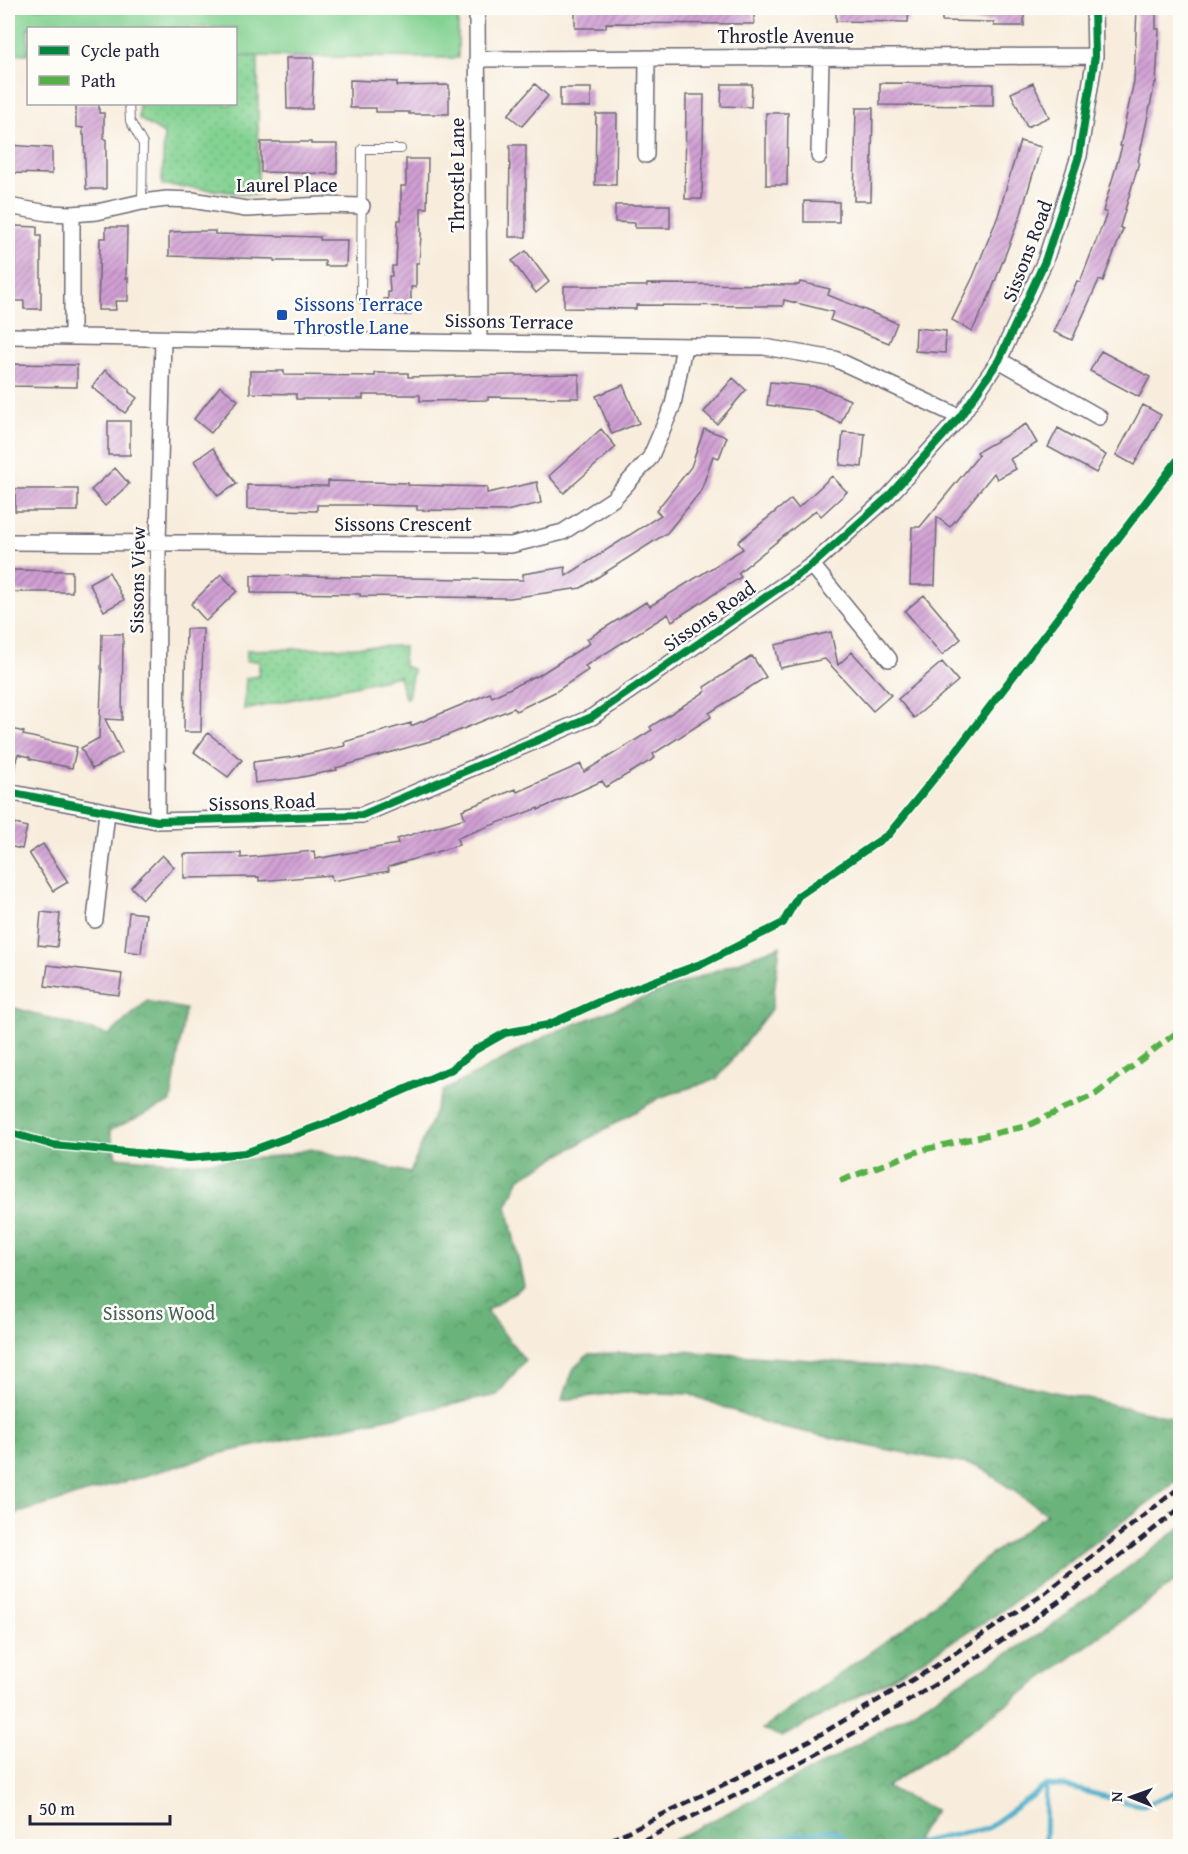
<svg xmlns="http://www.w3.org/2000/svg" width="1188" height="1854" viewBox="0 0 1188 1854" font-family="'Gentium Book Plus',serif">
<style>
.grass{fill:url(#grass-dots);stroke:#527a66;stroke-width:1.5}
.forest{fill:url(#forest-crowns);stroke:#466b5c;stroke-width:1.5}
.park{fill:#83d292;stroke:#527a66;stroke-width:1.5}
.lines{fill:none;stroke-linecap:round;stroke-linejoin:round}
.stream{stroke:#4bafca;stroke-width:5}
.building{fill:url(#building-hatch)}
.service-casing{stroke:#6d6974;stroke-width:10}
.minor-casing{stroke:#6d6974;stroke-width:18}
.service{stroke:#fff;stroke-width:8}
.minor{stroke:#fff;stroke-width:15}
.rail{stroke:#22223b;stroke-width:4.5;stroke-dasharray:9 4.5;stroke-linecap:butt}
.quiet{stroke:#55b146;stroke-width:6;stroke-dasharray:12 6;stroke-linecap:butt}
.cycleway-casing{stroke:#fdfcf7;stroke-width:11}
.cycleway{stroke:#00873e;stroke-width:8}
.transit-dot{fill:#1a4fb4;stroke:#fdfcf7;stroke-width:2}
.labels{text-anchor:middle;stroke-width:5;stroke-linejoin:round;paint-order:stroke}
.street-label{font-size:20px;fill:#22223b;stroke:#fdfcf7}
.transit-label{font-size:20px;fill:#164399;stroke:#fdfcf7;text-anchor:start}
.park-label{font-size:20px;fill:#446059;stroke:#fdfcf7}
</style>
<defs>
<pattern id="grass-dots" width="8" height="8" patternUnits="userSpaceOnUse" patternTransform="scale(1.5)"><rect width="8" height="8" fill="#83d292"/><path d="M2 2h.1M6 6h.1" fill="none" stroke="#71b47f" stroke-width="1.8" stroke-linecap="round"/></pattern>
<pattern id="forest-crowns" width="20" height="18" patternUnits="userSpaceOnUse" patternTransform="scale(1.5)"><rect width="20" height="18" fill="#6ab47c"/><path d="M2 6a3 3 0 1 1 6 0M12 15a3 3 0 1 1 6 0" fill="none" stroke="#579267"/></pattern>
<pattern id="building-hatch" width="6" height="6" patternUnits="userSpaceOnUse" patternTransform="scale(1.5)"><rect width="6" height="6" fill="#d09fd3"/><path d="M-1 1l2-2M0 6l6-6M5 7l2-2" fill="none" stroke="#a881ac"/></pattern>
</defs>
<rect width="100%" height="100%" fill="#fdfcf7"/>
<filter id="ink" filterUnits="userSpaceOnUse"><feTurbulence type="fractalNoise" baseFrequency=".0167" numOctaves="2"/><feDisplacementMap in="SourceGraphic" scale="12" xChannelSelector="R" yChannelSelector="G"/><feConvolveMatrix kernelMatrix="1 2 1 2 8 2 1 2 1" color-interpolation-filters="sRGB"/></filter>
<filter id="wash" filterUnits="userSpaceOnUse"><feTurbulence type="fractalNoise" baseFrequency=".008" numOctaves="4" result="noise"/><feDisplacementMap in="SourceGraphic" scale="24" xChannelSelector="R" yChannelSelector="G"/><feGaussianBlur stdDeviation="1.35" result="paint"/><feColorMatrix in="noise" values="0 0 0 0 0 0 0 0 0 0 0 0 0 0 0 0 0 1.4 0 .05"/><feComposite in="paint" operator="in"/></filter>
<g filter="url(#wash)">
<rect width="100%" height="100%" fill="#f8eddd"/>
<path class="grass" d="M236 56H258V195C226 192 194 187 162 185L164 134 139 119V104H236Z
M404 646 403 665 413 670 408 697 405 698 399 676 244 710 246 678 259 676V661H246L247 650Z"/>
<path class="forest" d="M780 946 772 1008 717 1079 661 1097 520 1178 507 1206 524 1286 486 1311 525 1360 497 1395 222 1453 8 1516V1006L109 1035 147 1001 185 1009 171 1102 110 1130 116 1157 185 1163 273 1157 311 1149 410 1173 443 1091 552 1033Z
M681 1351 868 1364 1009 1382 1180 1419V1477L1168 1488 996 1615 889 1680 782 1737 762 1729 915 1620 985 1559 1047 1514 978 1466 873 1447 769 1424 689 1394 624 1392 562 1400 574 1368 589 1354Z
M1180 1528V1578L953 1743 886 1787 935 1810 912 1846H662L835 1758 1042 1633Z"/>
<path class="park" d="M8 8H458V58L236 56V28H28V54L8 53Z"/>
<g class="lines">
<path class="stream" d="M724 1846 832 1830 843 1836 847 1846
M902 1846 988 1828 1046 1785 1064 1786 1134 1804 1144 1805 1180 1790
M1045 1846 1046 1785"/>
</g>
<g id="blocks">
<path class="building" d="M575 8H754V24L606 23V28H575Z
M836 8H909L908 22 836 21Z
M942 8H1024V26H994V22L942 21Z
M1137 8H1156V29H1159L1156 83H1155L1138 162H1139L1120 227 1123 229 1103 281 1099 280 1072 340 1054 332 1077 281 1080 282 1107 213 1103 211 1122 146H1120L1134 81Z
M286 58H314L312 109H287Z
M350 80 397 82V86L449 85V114H409V112H376V108H350Z
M880 83 993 84V106L880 105Z
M1033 83 1049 117 1027 127 1011 93Z
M535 84 548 96 522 126 508 115Z
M722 84H752L751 107 721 106Z
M560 88H591V107H560Z
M686 95H704L702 199H685Z
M76 104H99V113H104V139H106V189H86L84 135H83V128L76 127Z
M856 108H873L871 201H854Z
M766 113H788L787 185H766Z
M596 114H617L616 185H595Z
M1020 141 1041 147 1021 214 989 297 972 331 952 320 973 277 998 216Z
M261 142H311V144H337V174L261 172Z
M8 145 52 148V174L8 173Z
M510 145H526V237H509Z
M406 159H428L427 208H421V235L419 263H416V287H411V315L384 314V299H388V292H390L389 276H392V266H396L398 220H401V186H406Z
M804 201 839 202V222H804Z
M615 205H670V228H635V223L615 222Z
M15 226 37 227V236H41V309H24V301H14Z
M106 227H127L126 278H128V301H115L116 310H98L100 238H106Z
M194 231H215V234L320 237V240H347L346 266H325V261H274V259L169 256V232Z
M526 251 549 282 536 293 512 261Z
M800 282 830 289 828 295 897 323 889 343 830 320 833 312 784 300 783 306 636 305V309L564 308V286H647V284L799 285Z
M916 328 946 331 945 353 915 351Z
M1101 351 1150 377 1139 397 1090 371Z
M8 364 77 365V387L8 386Z
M105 370 130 390 129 392 137 398 125 413 92 387Z
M250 371H284V375L375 376V373H408V377L579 374V398L488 397V400L420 401V395H363V399H296V394L250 393Z
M733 378 746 390 717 424 704 412Z
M770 382 820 387 850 400 841 423 812 410 767 405Z
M623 385 639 423 612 434 596 396Z
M220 386 238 400 211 433 194 419Z
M1143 405 1161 415 1134 465 1116 455Z
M108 421H130V455H108Z
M1026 424 1037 443 1010 459 1016 469 997 479 994 473 950 527 937 517 935 585H910L912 527H920L979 455 977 452Z
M1058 428 1106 455 1096 473 1048 447Z
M601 429 616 447 564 493 549 476Z
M704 429 727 437 719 458 713 456 701 491 667 533 581 588 510 598 360 596V594L251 593V575L523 580V574L565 567 566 576 661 515 656 511 691 467Z
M843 432 865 434 862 467 840 465Z
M213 448 237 484 218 496 194 461Z
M115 468 129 484 105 506 91 490Z
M832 476 847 492 821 516 816 510 738 573 741 577 672 621 668 614 585 666 588 670 555 692 516 711 514 708 441 738 336 768 337 770 297 778 255 783 253 762 293 757 345 746 344 742 411 723V726L490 693 492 697 535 676 536 677 590 643 587 639 632 611 646 602 650 606 743 549 738 542 791 499 798 508Z
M328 481 408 483V485L487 487V493L537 482 541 503 506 511 417 510V506L363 505H317V511L247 509V485L328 486Z
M15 489H78V511H15Z
M11 570 72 571V592H11Z
M109 572 124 600 104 611 89 583Z
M221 574 237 591 206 621 191 604Z
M924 595 961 639 942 655 905 611Z
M186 629H203L201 732H184Z
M831 632 838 665 852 652 891 695 873 711 825 659 780 668 775 645Z
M102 634H123L122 720 105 719 122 753 92 769 81 748 99 738 102 669H101Z
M752 656 766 677 709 713 711 717 653 754 655 758 606 787 602 781 538 810V808L457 838 459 845 388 867 389 871 332 881 331 875 259 881V877L184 878V854L241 853V858L314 851 315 859 398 844 397 839 465 818 462 810 516 789 517 792 581 764 584 772 652 730 650 727 706 691 704 687Z
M942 662 958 681 914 718 898 699Z
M8 728 24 732 23 735 77 747 72 768 30 759V757L18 754 12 775 8 774Z
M208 733 242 760 228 777 194 752Z
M8 822 27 827 22 849 8 846Z
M43 844 68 882 53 891 29 853Z
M162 855 174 867 143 899 131 887Z
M41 912 60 914 57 947 38 945Z
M129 912 146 914 141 953 125 951Z
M48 965 122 974 119 995 45 986Z"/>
</g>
</g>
<g filter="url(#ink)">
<use href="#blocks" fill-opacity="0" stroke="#6d6974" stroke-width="1.5"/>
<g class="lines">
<g class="service-casing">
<path id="service" d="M129 104 130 121 143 144 142 202
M361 299 362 149H401"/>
</g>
<g class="minor-casing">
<path id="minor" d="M477 8 479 342
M477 59 1095 56
M646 155 647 58
M819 156 821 57
M8 206 48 213 72 214V337
M72 214 97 212 142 202 167 199 192 200 246 209 323 205 362 206
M8 336 764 347 835 359 960 417
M999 360 1099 417
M8 542 511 545 563 532 613 499 650 458 673 405 684 346
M812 565 889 659
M8 792 157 821 362 815 592 717 812 565 887 498 960 417 999 360 1045 261 1079 156 1095 56 1094 8
M157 821 158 544 163 339
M95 920 107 812"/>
</g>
<use href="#service" class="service"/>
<use href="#minor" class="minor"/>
<path class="rail" d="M598 1846 743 1775 821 1734 934 1667 1044 1594 1180 1487
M631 1846C699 1813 768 1781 834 1744 957 1676 1072 1596 1180 1508"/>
<path class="quiet" d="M840 1181 922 1150 1027 1126 1096 1094 1180 1030"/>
<g class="cycleway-casing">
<path id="cycleway" d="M8 792 157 821 362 815 592 717 812 565 887 498 960 417 999 360 1045 261 1079 156 1095 56 1094 8
M8 1132 53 1145 189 1158 245 1153 338 1119 452 1069 475 1050 505 1033 548 1025 601 1001 706 962 783 923 798 896 889 834 957 750 1180 457"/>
</g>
<use href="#cycleway" class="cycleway"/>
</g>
</g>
<rect class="transit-dot" x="276" y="309" width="12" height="12" rx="3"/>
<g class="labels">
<g class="street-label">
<text x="786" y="43">Throstle Avenue</text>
<text transform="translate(457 175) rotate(-90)" y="7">Throstle Lane</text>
<text x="287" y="192">Laurel Place</text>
<text transform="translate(1027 251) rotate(-69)" y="7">Sissons Road</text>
<text transform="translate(509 321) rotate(1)" y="7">Sissons Terrace</text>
<text x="403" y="531">Sissons Crescent</text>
<text transform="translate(137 580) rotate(-89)" y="7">Sissons View</text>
<text transform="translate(709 616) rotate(-35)" y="7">Sissons Road</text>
<text transform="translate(262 802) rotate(-2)" y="7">Sissons Road</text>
</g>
<g class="transit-label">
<text x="294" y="311">Sissons Terrace<tspan x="294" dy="23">Throstle Lane</tspan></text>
</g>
<g class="park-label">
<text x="159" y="1320">Sissons Wood</text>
</g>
</g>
<rect width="1188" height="1854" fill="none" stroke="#fdfcf7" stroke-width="30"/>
<rect x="27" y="27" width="210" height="78" fill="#fdfcf7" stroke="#a5a5ac" stroke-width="1.5"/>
<rect x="39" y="46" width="30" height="9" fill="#00873e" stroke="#a5a5ac" stroke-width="1.5"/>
<text x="81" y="57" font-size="18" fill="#22223b">Cycle path</text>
<rect x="39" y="76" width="30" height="9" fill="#55b146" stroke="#a5a5ac" stroke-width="1.5"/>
<text x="81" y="87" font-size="18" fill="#22223b">Path</text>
<g transform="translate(1131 1797) rotate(271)" stroke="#fdfcf7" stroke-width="4.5" paint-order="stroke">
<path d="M0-4.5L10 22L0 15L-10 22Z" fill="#22223b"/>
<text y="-9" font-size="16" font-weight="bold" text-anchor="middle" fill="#22223b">N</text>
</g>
<path d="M30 1815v9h140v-9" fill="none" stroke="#22223b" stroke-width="3"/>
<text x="39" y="1815" font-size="18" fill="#22223b" stroke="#fdfcf7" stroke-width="4.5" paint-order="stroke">50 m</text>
</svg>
